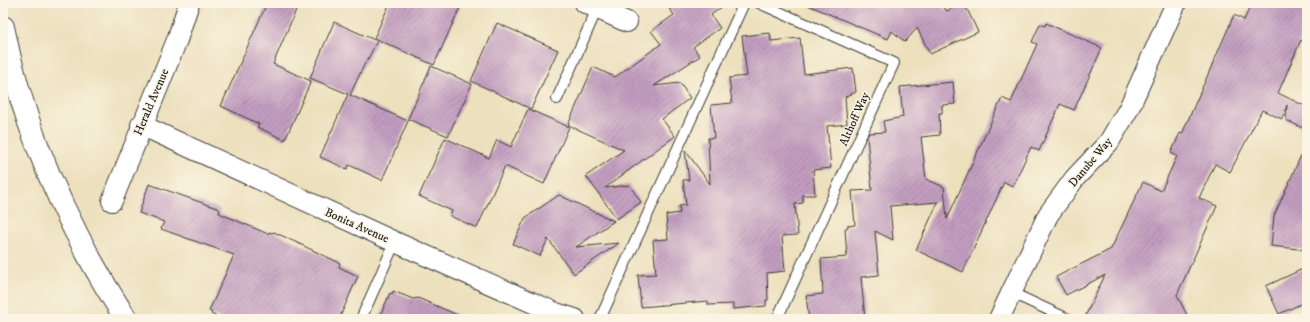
<svg xmlns="http://www.w3.org/2000/svg" width="1310" height="322" viewBox="0 0 1310 322" font-family="'IM FELL DW Pica',serif">
<style>
.building{fill:url(#building-hatch)}
.lines{fill:none;stroke-linecap:round;stroke-linejoin:round}
.service-casing{stroke:#3b3934;stroke-width:12}
.minor-casing{stroke:#3b3934;stroke-width:22}
.motorway-casing{stroke:#3b3934;stroke-width:24}
.service{stroke:#fff;stroke-width:10}
.minor{stroke:#fff;stroke-width:20}
.motorway{stroke:#fff;stroke-width:22}
.labels{text-anchor:middle;stroke-width:3;stroke-linejoin:round;paint-order:stroke}
.street-label{font-size:12px;fill:#1c1c1c;stroke:#fcf5e5}
</style>
<defs>
<pattern id="building-hatch" width="6" height="6" patternUnits="userSpaceOnUse"><rect width="6" height="6" fill="#c29dc0"/><path d="M-1 1l2-2M0 6l6-6M5 7l2-2" fill="none" stroke="#9d7f9b"/></pattern>
</defs>
<rect width="100%" height="100%" fill="#fcf5e5"/>
<filter id="ink" filterUnits="userSpaceOnUse"><feTurbulence type="fractalNoise" baseFrequency=".025" numOctaves="2"/><feDisplacementMap in="SourceGraphic" scale="8" xChannelSelector="R" yChannelSelector="G"/><feConvolveMatrix kernelMatrix="1 2 1 2 8 2 1 2 1" color-interpolation-filters="sRGB"/></filter>
<filter id="wash" filterUnits="userSpaceOnUse"><feTurbulence type="fractalNoise" baseFrequency=".012" numOctaves="4" result="noise"/><feDisplacementMap in="SourceGraphic" scale="16" xChannelSelector="R" yChannelSelector="G"/><feGaussianBlur stdDeviation="0.9" result="paint"/><feColorMatrix in="noise" values="0 0 0 0 0 0 0 0 0 0 0 0 0 0 0 0 0 1.4 0 .05"/><feComposite in="paint" operator="in"/></filter>
<g filter="url(#wash)">
<rect width="100%" height="100%" fill="#ece0bd"/>
<g id="blocks">
<path class="building" d="M267 3H299L273 64 311 81 285 140 257 127 259 124 221 106Z
M390 3H462L434 65 374 38Z
M665 3H727L711 15 720 28 693 47 700 56 654 86 680 83 690 98 662 119 675 136 605 188 629 185 641 202 617 219 586 176 624 150 568 125 593 67 615 77 661 44 651 31 674 15Z
M803 3H938L947 11 959 5 967 9 978 32 930 54 917 28 905 42 892 31 888 39Z
M1252 3H1307V43L1301 40 1278 93 1307 107V130L1286 120 1287 105 1282 119 1262 110 1230 172 1215 164 1199 198 1217 206 1177 295 1189 319H1084L1105 275 1066 295 1056 277 1111 249 1143 182 1161 191 1177 156 1171 153 1180 133 1182 134 1234 15 1244 20Z
M334 22 377 41 367 61H366L350 95 408 121 382 180 349 165 347 169 320 157 348 94 310 78Z
M497 23 558 50 531 109 471 81Z
M1046 23 1102 48 1074 110 1060 104 1039 151 1031 147 1013 186 1004 182 963 272 916 250 938 202 890 206 893 240 875 231 879 275 861 277 865 319H809L806 296 823 294 821 259 847 257 845 229 847 228V226L855 225 852 191 872 190 867 137 869 133 885 132 883 121 903 117 900 87 953 82 955 104 942 105V113H939L940 135 921 137 926 179 944 187 947 219 1002 98 1011 102 1037 44 1032 42 1040 24 1045 26Z
M770 33 771 41 800 38 804 74 853 68 856 92 845 97 847 124 827 126 831 168 813 170 815 195H803V203L795 204 798 235 782 236 785 271 767 273 768 300H766V306L733 309V304L708 305V301L641 307 638 275 656 274 653 240 668 239 666 215 680 213 679 206 686 205 683 180H689L685 150 710 184 708 138H714L711 105 732 103 729 78 747 76 742 36Z
M431 66 472 84 448 136 408 119Z
M528 109 569 127 544 184 505 166 477 228 450 216 452 211 419 196 445 138 489 158 497 140 511 147Z
M1307 142V250L1271 246 1274 216Z
M149 184 217 208 220 210 219 213 268 234 269 232 272 233 274 232 340 263 339 267 358 276 339 319H222L211 314 212 312 209 311 234 255 161 229 164 222 139 213Z
M559 195 614 221 576 247 619 243 574 274 548 239 540 256 513 244 525 218Z
M1307 267V301L1279 314 1266 286Z
M393 291 413 299 418 298 467 319H379L390 293 392 294Z"/>
</g>
</g>
<g filter="url(#ink)">
<use href="#blocks" fill-opacity="0" stroke="#3b3934" stroke-width="1"/>
<g class="lines">
<g class="service-casing">
<path id="service" d="M759 3 894 63 777 319
M557 99 597 9
M1012 293 1068 319
M361 319 395 242
M600 319 744 3"/>
</g>
<g class="minor-casing">
<path id="minor" d="M585 3 627 22
M141 125 395 242 556 313 575 319
M112 201 177 40 189 3
M999 319 1048 215 1075 178 1109 142 1129 108 1176 3"/>
</g>
<g class="motorway-casing">
<path id="motorway" d="M3 27C24 132 68 229 126 319"/>
</g>
<use href="#service" class="service"/>
<use href="#minor" class="minor"/>
<use href="#motorway" class="motorway"/>
</g>
</g>
<g class="labels">
<g class="street-label">
<text transform="translate(151 102) rotate(-67)" y="4">Herald Avenue</text>
<text transform="translate(854 119) rotate(-66)" y="4">Althoff Way</text>
<text transform="translate(1090 162) rotate(-50)" y="4">Danube Way</text>
<text transform="translate(357 225) rotate(24)" y="4">Bonita Avenue</text>
</g>
</g>
<rect width="1310" height="322" fill="none" stroke="#fcf5e5" stroke-width="16"/>
</svg>
